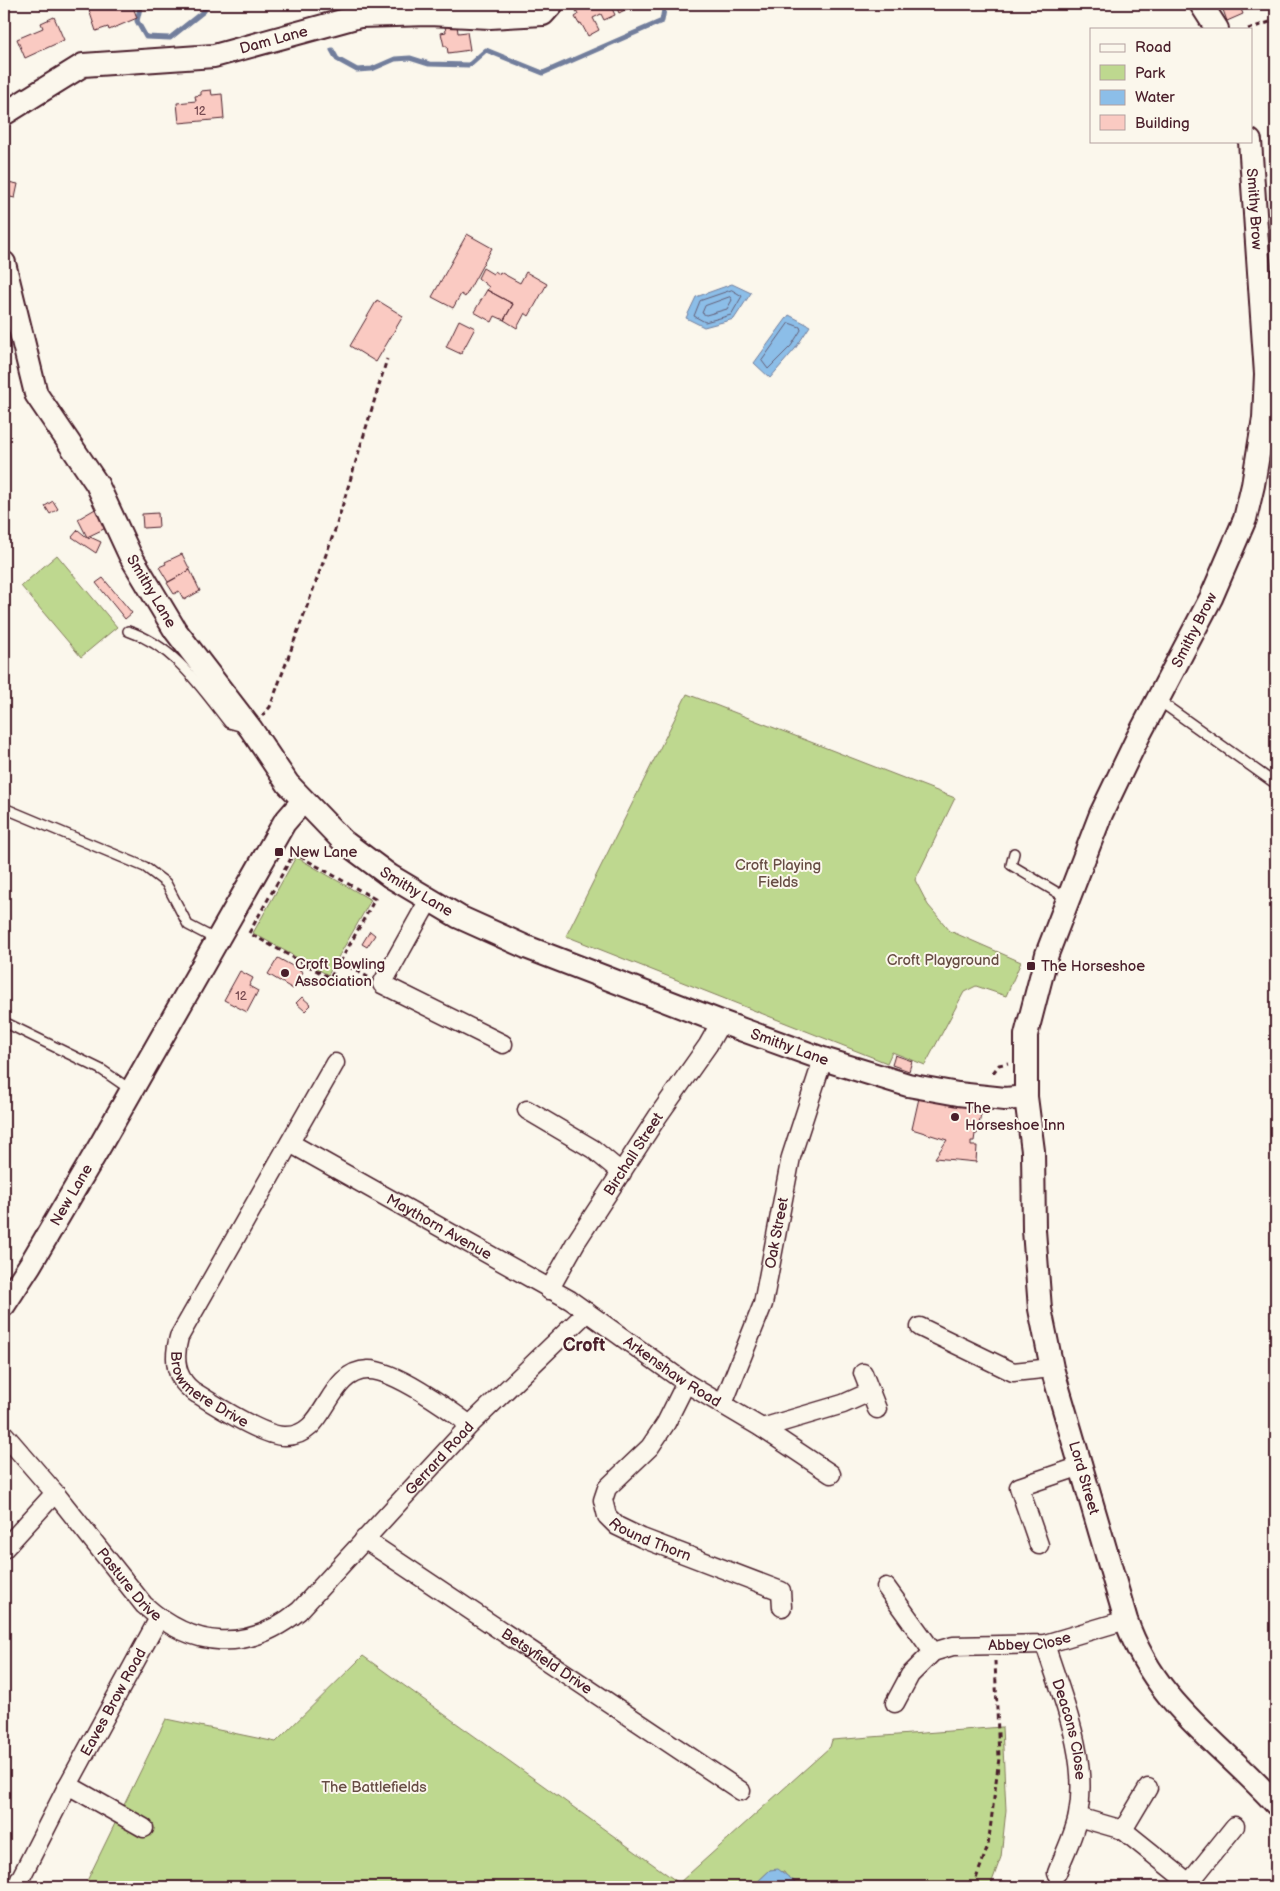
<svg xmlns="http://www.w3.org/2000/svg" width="1280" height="1891" viewBox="0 0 1280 1891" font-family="'Balsamiq Sans',sans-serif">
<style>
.green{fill:#bed88f;stroke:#847c5d}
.water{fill:#8cbee8;stroke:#727e9c}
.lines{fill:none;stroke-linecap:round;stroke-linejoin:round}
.shore{stroke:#645f77;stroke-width:1}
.stream{stroke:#727e9c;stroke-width:5}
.building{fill:#facac2;stroke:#4a1f2b}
.service-casing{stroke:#4a1f2b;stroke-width:12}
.minor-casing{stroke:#4a1f2b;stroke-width:21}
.tertiary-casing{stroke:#4a1f2b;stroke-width:26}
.path{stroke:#4a1f2b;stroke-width:3;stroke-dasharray:5 4;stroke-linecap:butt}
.service{stroke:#fbf7ec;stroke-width:9}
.minor{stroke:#fbf7ec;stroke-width:18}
.tertiary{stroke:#fbf7ec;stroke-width:22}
.poi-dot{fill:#4a1f2b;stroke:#fbf7ec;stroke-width:2}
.labels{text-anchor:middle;stroke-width:4;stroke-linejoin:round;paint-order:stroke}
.number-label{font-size:12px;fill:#764a51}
.street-label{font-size:15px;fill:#4a1f2b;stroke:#fbf7ec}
.poi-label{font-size:15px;fill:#4a1f2b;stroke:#fbf7ec;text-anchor:start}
.park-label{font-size:15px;fill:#674d44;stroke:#fbf7ec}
.quarter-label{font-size:18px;font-weight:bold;fill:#4a1f2b;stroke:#fbf7ec}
</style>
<rect width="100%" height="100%" fill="#fbf7ec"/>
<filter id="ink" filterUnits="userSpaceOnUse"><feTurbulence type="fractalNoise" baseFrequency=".02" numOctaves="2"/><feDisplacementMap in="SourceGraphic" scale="10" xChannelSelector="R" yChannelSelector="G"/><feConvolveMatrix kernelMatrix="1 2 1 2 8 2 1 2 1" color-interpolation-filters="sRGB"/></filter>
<g filter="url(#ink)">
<path class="green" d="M57 555 117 627 81 657 21 586Z
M687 694 955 798 915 880 928 905 950 931 1021 962 1006 996 976 986 964 992 925 1065 892 1052 887 1063 566 936Z
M296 857 371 900 328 975 253 933Z
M363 1656 679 1883 830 1747 832 1740 1002 1727 1006 1810 1001 1857 990 1887H802L788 1878 784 1872 770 1870 752 1887H84L166 1719 276 1742Z"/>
<path class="water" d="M732 284 751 293 734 319 704 327 686 318 696 297Z
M789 315 810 326 795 349 770 378 754 363Z
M778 1869 802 1887H752L770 1870Z"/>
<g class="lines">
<path class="shore" d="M732 290 742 296 731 315 705 322 694 316 700 301Z
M730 297 732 300 727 309 706 315 702 313 705 306Z
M789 323 800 327 801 330 791 346 768 369 762 361Z"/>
<path class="stream" d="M141 4 137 21 146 37 170 38 204 11 207 4
M332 50 337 59 357 70 372 69 395 59 410 58 429 64 469 65 486 50 543 73 662 21 665 4"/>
</g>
<path class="building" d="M107 4H132L137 18 109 30 108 27 96 31 88 7Z
M591 4H610L615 15 604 20 601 14 593 18 599 30 588 36 581 23 579 24 575 17 578 15 576 11Z
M615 4H636L619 13Z
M1229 4H1239L1243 14 1227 21 1222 7Z
M54 17 64 40 25 58 17 39 43 28 41 23Z
M456 17 458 33 467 32 470 50 448 53 447 46H444L441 33 446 32 444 19Z
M211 90 212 95 222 94 224 119 179 123 177 103 196 101 195 96 201 95V91Z
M8 182 18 184 15 198 5 196Z
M467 234 492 248 465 297 461 294 453 308 432 297Z
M483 268 493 274 495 271 499 274 500 272 520 283 526 272 547 284 529 316 525 313 517 328 504 320 513 304 487 290 489 287 478 278Z
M487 290 513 304 504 320 495 316 492 322 474 312Z
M377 300 403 316 376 362 350 346Z
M459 320 475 328 461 354 446 347Z
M53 501 58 509 50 514 45 506Z
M104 504 108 527 87 537 78 519Z
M158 513 159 527 143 528 142 514Z
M78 530 89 539 90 537 101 542 96 553 72 537Z
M182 554 190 570 168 582 159 567 166 564 165 562Z
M190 570 200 591 184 600 179 591 174 594 167 583Z
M103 578 132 613 125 619 96 583Z
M370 931 375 935 367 947 362 944Z
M278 958 303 972 293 989 268 974Z
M240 971 253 978 249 986 258 991 247 1012 224 1000Z
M302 997 311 1005 305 1011 296 1003Z
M895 1055 912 1061 909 1071 892 1065Z
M919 1098 982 1110 977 1134H975L974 1141H971V1146H977L976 1162 935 1158 947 1140 912 1129Z"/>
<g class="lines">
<g class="service-casing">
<path id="service" d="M128 631C174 646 200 686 229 723L243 727
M1158 700 1276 784
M4 808 145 867 166 883 188 925 217 940
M1014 853 1011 865 1068 899
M4 1022 102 1070 131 1090
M1054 1887 1057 1873"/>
</g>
<g class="minor-casing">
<g id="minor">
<path d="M429 900 382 984 503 1044"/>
<path id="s1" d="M335 1063 179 1337C173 1359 175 1380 196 1393 215 1405 263 1436 284 1436 328 1438 325 1371 368 1370 393 1369 449 1409 470 1425"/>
<path d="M527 1110 593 1149 622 1173"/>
<path id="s2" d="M290 1143 570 1300 686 1383 762 1428 831 1474"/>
<path id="s3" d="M549 1290 576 1242 658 1116 708 1045 721 1022"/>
<path d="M920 1327 1013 1372 1052 1368"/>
<path d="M863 1373 877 1409"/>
<path id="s4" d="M686 1383 666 1423 650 1447 607 1488 603 1500 607 1516 617 1526 642 1538 781 1591 782 1607"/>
<path id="s5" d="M723 1404 763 1304 791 1157 823 1059"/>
<path d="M762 1428 843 1404 870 1392"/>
<path id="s6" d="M4 1434 55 1493 144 1605C193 1649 247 1653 299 1611L470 1425 587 1312"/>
<path id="s7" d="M364 1539 741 1791"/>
<path d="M1039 1545 1019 1487 1081 1466"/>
<path d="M4 1549 55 1493"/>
<path d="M886 1587 933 1652"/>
<path id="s8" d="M1045 1644C1062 1698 1089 1757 1078 1815 1075 1834 1064 1854 1057 1873"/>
<path id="s9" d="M895 1703 910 1675 933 1652 953 1646 1045 1644 1126 1620"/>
<path d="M68 1785 144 1828"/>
<path d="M1078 1817 1123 1830 1194 1887"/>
<path d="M1123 1830 1148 1788"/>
<path d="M1190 1882 1235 1826"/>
<path id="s10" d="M16 1887 68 1785 159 1618"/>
</g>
</g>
<g class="tertiary-casing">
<g id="tertiary">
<path d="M1201 4 1217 29"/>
<path id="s11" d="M4 114 83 65 214 56 360 16 429 14 490 17 543 14 552 4"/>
<path id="s12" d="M1250 141 1266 374 1264 418 1253 485 1245 519 1211 598 1138 737 1101 814 1047 954 1026 1035V1097L1033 1151 1034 1230 1040 1309 1052 1368 1126 1620C1155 1704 1220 1742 1276 1804"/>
<path id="s13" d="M4 263 36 394 97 484 130 555 175 630 251 729 288 784 343 841 390 876 459 917 526 947 721 1022 823 1059 908 1085 958 1094 1005 1099 1026 1097"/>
<path id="s14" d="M4 1305 30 1265 101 1144 284 823 303 801"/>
</g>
</g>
<path class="path" d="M1248 29 1276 20
M262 716 270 707 335 530 387 359
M340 962 375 899 294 853 249 933 330 978 340 962 368 977
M993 1073 999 1065 1008 1063
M973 1887 988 1846 999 1758 995 1661"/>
<use href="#service" class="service"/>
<use href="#minor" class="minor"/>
<use href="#tertiary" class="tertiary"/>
</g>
</g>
<g class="poi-dot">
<rect x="274" y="847" width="10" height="10" rx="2.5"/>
<rect x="1026" y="961" width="10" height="10" rx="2.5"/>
<circle cx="285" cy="973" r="5"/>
<circle cx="955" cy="1117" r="5"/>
</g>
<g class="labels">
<g class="number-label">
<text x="200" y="115">12</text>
<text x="241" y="1000">12</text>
</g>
<g class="street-label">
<text dy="5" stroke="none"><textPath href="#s11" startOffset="286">Dam Lane</textPath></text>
<text dy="5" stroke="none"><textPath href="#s12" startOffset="68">Smithy Brow</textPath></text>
<text dy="5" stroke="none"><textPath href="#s13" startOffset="364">Smithy Lane</textPath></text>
<text transform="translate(1194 630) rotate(-63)" y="5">Smithy Brow</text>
<text dy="5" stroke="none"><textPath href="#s13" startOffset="769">Smithy Lane</textPath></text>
<text dy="5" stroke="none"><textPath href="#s13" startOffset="1174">Smithy Lane</textPath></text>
<text dy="5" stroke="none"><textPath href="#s3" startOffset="160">Birchall Street</textPath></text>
<text dy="5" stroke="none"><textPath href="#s14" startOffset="129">New Lane</textPath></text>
<text dy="5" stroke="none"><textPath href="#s2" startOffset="171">Maythorn Avenue</textPath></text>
<text dy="5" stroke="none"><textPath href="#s5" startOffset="180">Oak Street</textPath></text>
<text dy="5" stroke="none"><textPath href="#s2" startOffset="446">Arkenshaw Road</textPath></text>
<text dy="5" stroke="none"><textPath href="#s1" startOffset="384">Browmere Drive</textPath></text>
<text dy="5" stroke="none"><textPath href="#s6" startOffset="600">Gerrard Road</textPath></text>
<text dy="5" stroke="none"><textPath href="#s12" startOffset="1392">Lord Street</textPath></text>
<text dy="5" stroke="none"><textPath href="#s4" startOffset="212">Round Thorn</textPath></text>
<text dy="5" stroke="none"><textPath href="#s6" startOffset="196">Pasture Drive</textPath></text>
<text dy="5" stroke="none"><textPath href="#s9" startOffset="162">Abbey Close</textPath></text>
<text dy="5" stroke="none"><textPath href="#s7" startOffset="220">Betsyfield Drive</textPath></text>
<text dy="5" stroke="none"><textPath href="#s10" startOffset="209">Eaves Brow Road</textPath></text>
<text dy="5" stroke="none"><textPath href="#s8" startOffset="89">Deacons Close</textPath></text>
</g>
<g class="poi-label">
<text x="289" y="857">New Lane</text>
<text x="295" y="969">Croft Bowling<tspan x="295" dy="17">Association</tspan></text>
<text x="1041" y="971">The Horseshoe</text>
<text x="965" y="1113">The<tspan x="965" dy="17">Horseshoe Inn</tspan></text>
</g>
<g class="park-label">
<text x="778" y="870">Croft Playing<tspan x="778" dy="17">Fields</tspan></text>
<text x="943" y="965">Croft Playground</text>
<text x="374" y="1792">The Battlefields</text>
</g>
<g class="quarter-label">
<text x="584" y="1351">Croft</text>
</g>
</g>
<rect width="1280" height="1891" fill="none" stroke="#fbf7ec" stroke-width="20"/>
<rect x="10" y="10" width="1260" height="1871" fill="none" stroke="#4a1f2b" stroke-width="2" filter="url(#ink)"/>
<rect x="1090" y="28" width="162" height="115" fill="#fbf7ec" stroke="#b4a19f"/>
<rect x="1100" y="44" width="25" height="8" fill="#fbf7ec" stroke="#b4a19f"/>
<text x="1135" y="52" font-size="15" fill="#4a1f2b">Road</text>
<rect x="1100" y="65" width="25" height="15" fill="#bed88f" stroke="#b4a19f"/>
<text x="1135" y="78" font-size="15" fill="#4a1f2b">Park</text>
<rect x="1100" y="90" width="25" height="15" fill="#8cbee8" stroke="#b4a19f"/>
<text x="1135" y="102" font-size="15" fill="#4a1f2b">Water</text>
<rect x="1100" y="115" width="25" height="15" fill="#facac2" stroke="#b4a19f"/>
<text x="1135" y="128" font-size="15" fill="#4a1f2b">Building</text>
</svg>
